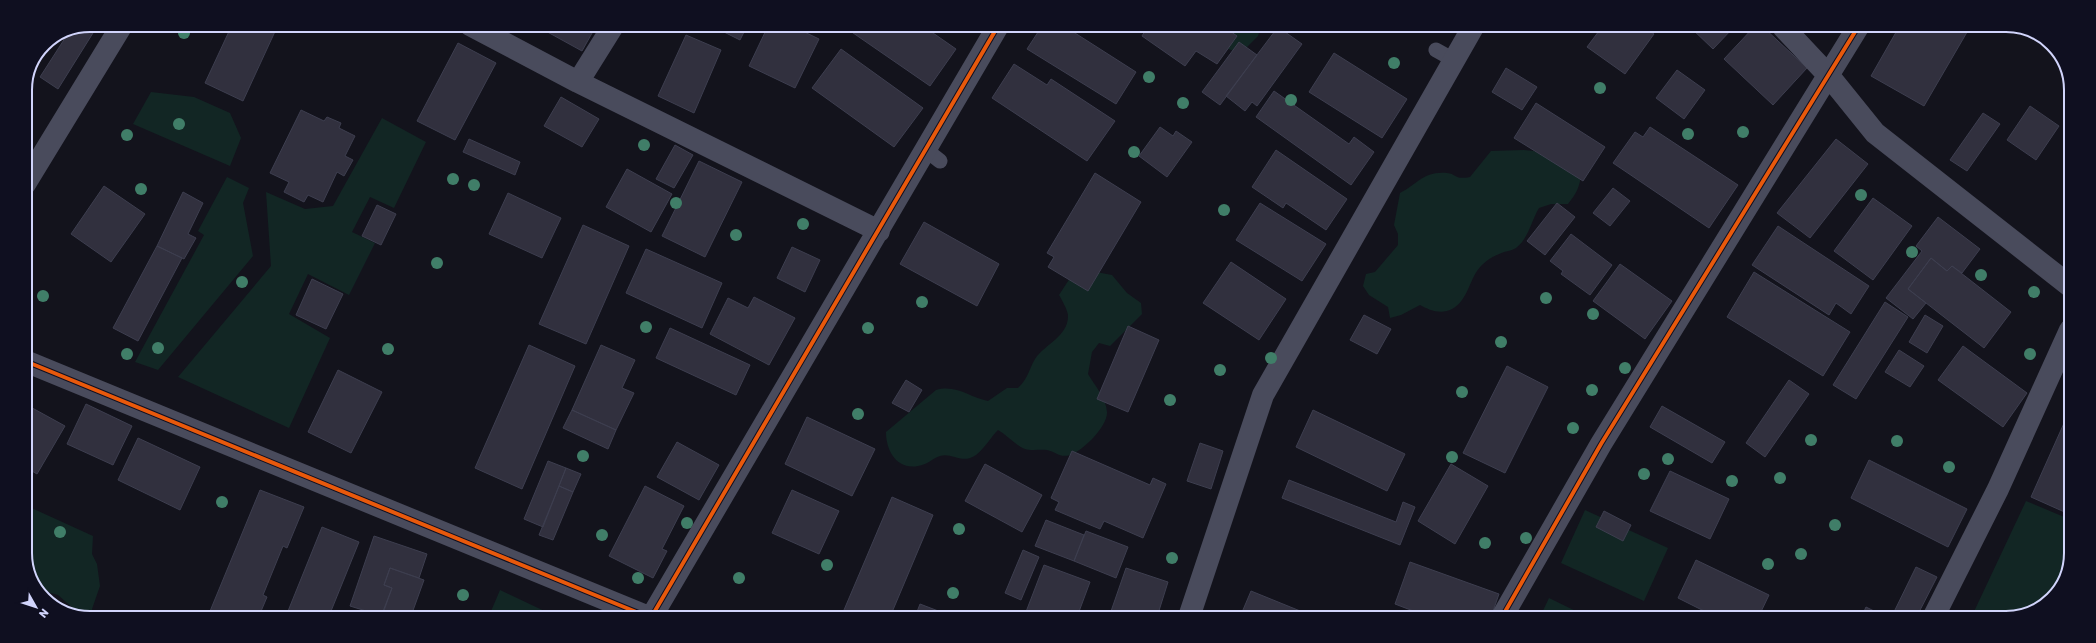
<svg xmlns="http://www.w3.org/2000/svg" width="2096" height="643" viewBox="0 0 2096 643" font-family="Rubik,sans-serif">
<style>
.green{fill:#122624}
.building{fill:#31303e;stroke:#3d3e4f}
.lines{fill:none;stroke-linecap:round;stroke-linejoin:round}
.service{stroke:#494b5c;stroke-width:15}
.minor{stroke:#494b5c;stroke-width:22}
.cycleway-casing{stroke:#0f0f20;stroke-width:6}
.cycleway{stroke:#e8590c;stroke-width:4}
.tree{fill:#407e68}
.rim{fill:none;stroke:#d1d4fb;stroke-width:2}
</style>
<rect width="100%" height="100%" fill="#13131c"/>
<path class="green" d="M1199 26H1261L1258 36 1242 52C1223 51 1212 39 1199 26Z
M151 92 194 97 230 113 241 138 230 166 133 124Z
M382 118 426 142 394 208 370 197 352 232 375 243 349 295 308 274 289 314 330 338 289 428 178 377 271 266 266 192 305 209 333 206Z
M1524 150 1534 151 1581 174C1580 187 1576 194 1568 204H1551L1539 208C1531 221 1529 238 1516 248 1513 250 1508 251 1504 252 1493 256 1484 261 1477 271 1469 283 1466 302 1452 309 1441 315 1429 310 1420 305L1401 315 1390 318 1388 307 1369 295 1363 286 1366 274 1375 272 1398 245V234L1394 225 1400 193C1418 184 1423 171 1447 173 1457 174 1454 180 1470 177L1491 151Z
M227 177 249 188 243 203 253 256 158 370 135 362 204 235 198 231Z
M1080 269 1112 275 1127 293 1141 303 1142 314 1110 346 1099 343 1092 352 1088 374C1095 386 1106 398 1107 412 1108 426 1083 451 1070 455 1060 458 1056 452 1047 450 1040 449 1032 451 1025 449 1015 445 1007 435 998 430 991 437 984 449 976 455 962 465 952 452 940 456 933 458 927 465 918 466 897 470 886 451 886 432L936 390C956 384 969 397 988 401L1007 388H1018C1028 379 1029 369 1035 359 1045 344 1069 336 1068 315 1067 309 1062 300 1059 295L1072 275Z
M2026 501 2069 519V570L2046 604 2006 618H1971Z
M25 505 93 536 92 554 97 564 100 586 92 609 94 616 81 615 58 595 37 589 25 558Z
M1585 510 1668 548 1644 601 1561 563Z
M500 590 555 616H489Z
M1549 598 1590 618 1540 617Z"/>
<path class="building" d="M90 25H98L58 89 40 77 67 35Z
M232 25H278L243 101 205 83Z
M371 25H387L384 32Z
M544 26H596L582 51 542 29Z
M712 26H747L740 40Z
M768 26H792L819 39 795 88 749 66Z
M843 26H923L956 49 930 86Z
M1042 26H1064L1136 72 1116 104 1027 49Z
M1148 26H1223L1237 36 1217 64 1196 51 1185 66 1142 36Z
M1278 27 1302 44 1257 106 1252 102 1245 111 1226 96Z
M1602 27H1643L1654 34 1625 74 1587 47Z
M1690 27H1734L1713 49Z
M1754 27H1763L1807 68 1773 105 1724 59Z
M1899 27H1970L1924 106 1871 76Z
M686 35 721 50 694 113 658 96Z
M1239 42 1257 55 1220 105 1202 92Z
M458 43 496 63 455 140 417 121Z
M841 49 923 108 894 147 812 88Z
M1334 53 1407 99 1382 138 1309 92Z
M1014 64 1047 85 1051 79 1115 121 1087 161 992 98Z
M1506 68 1537 87 1522 110 1492 92Z
M1677 70 1705 90 1684 119 1656 98Z
M1274 91 1349 144 1354 137 1374 152 1351 185 1256 117Z
M561 97 599 119 582 147 544 126Z
M1536 103 1605 147 1583 181 1514 138Z
M2030 106 2059 126 2036 160 2007 140Z
M301 110 324 121 327 117 341 123 339 128 355 136 345 156 353 160 344 176 337 172 323 202 308 195 304 202 284 192 289 182 270 173Z
M1983 113 2000 124 1967 171 1950 160Z
M1160 127 1173 136 1176 131 1192 142 1167 177 1139 156Z
M1650 127 1738 185 1709 228 1613 163 1635 132 1643 137Z
M469 139 520 162 515 175 463 152Z
M1836 139 1868 164 1810 238 1777 213Z
M675 145 693 155 674 188 656 179Z
M1276 150 1347 199 1326 230 1286 203 1283 208 1252 187Z
M699 161 742 182 705 257 662 236Z
M627 169 672 194 651 232 606 207Z
M1095 173 1141 202 1088 291 1048 267 1054 257 1047 253Z
M104 186 145 214 111 262 71 234Z
M1613 188 1630 201 1610 226 1593 213Z
M183 192 203 203 188 234 196 238 184 259 157 246Z
M508 193 561 218 542 258 489 234Z
M1873 198 1912 226 1873 280 1834 251Z
M1260 203 1326 244 1302 281 1236 240Z
M1557 203 1575 217 1545 255 1527 241Z
M377 205 396 214 381 245 362 236Z
M1938 217 1980 249 1962 273 1952 266 1947 271 1931 258 1908 289 1926 303 1913 319 1886 298 1922 251 1916 246Z
M924 222 999 264 977 306 900 264Z
M583 225 629 246 586 344 539 324Z
M1778 226 1869 286 1851 314 1836 303 1829 315 1752 265Z
M1571 234 1612 265 1590 295 1561 274 1563 271 1550 261Z
M157 246 182 258 138 341 113 328Z
M792 247 820 260 805 292 777 278Z
M646 249 722 283 702 328 626 293Z
M1931 258 1947 271 1952 266 2011 312 1984 348 1908 289Z
M1231 262 1286 299 1259 340 1203 303Z
M1620 264 1672 301 1645 339 1593 301Z
M1754 272 1850 332 1823 376 1727 317Z
M312 279 343 294 326 329 296 315Z
M754 297 795 318 769 365 710 334 728 298 748 308Z
M1885 302 1908 317 1856 399 1833 385Z
M1364 315 1391 329 1377 354 1350 340Z
M1925 315 1943 326 1927 353 1909 342Z
M1128 326 1159 340 1128 412 1097 399Z
M670 328 750 365 736 395 656 358Z
M529 345 575 366 522 489 475 468Z
M601 345 635 360 622 388 634 393 616 430 572 410Z
M1963 346 2027 393 2003 427 1938 380Z
M1899 350 1924 366 1910 387 1885 372Z
M1507 366 1548 387 1505 473 1463 453Z
M338 370 382 392 351 453 308 432Z
M906 380 922 390 909 412 892 403Z
M1789 380 1809 394 1765 457 1746 443Z
M25 404 65 426 37 474 25 467Z
M86 404 132 426 113 465 67 444Z
M1662 406 1725 442 1712 463 1650 427Z
M572 410 616 430 608 449 563 428Z
M1313 410 1405 454 1387 491 1296 447Z
M2069 412V514L2031 497Z
M807 417 875 449 852 496 785 464Z
M138 438 200 467 180 510 118 480Z
M677 442 719 465 699 500 657 477Z
M1200 443 1223 451 1211 489 1187 481Z
M1072 451 1150 485 1153 478 1166 484 1143 538 1104 521 1100 529 1055 510 1059 502 1051 498Z
M1869 460 1967 509 1948 547 1851 498Z
M548 461 566 468 543 527 524 519Z
M985 464 1042 495 1022 532 965 501Z
M1451 464 1488 486 1455 544 1418 521Z
M566 468 581 474 573 492 559 486Z
M1670 471 1729 499 1710 539 1650 511Z
M1289 480 1396 522 1403 502 1415 507 1400 545 1282 498Z
M559 486 573 492 553 540 539 535Z
M645 486 684 506 662 549 667 551 653 578 609 556Z
M260 490 304 507 287 548 283 546 263 595 267 597 259 616H208Z
M792 490 839 511 819 554 772 533Z
M892 497 933 515 890 617H841Z
M1604 511 1631 525 1623 541 1596 527Z
M1046 520 1084 535 1074 561 1035 546Z
M322 527 359 542 329 616H286Z
M1086 531 1128 547 1116 578 1074 561Z
M374 536 427 554 419 578 390 568 384 585 392 588 382 616 350 606Z
M1023 550 1039 557 1021 600 1005 593Z
M1696 560 1769 595 1758 618H1718L1678 598Z
M1410 562 1499 594 1491 617H1429L1395 604Z
M1044 565 1090 582 1077 617H1024Z
M1916 567 1937 577 1916 618H1891Z
M390 568 424 580 411 616H388L382 614 392 588 384 585Z
M1126 568 1168 582 1157 617H1109Z
M1251 591 1315 617H1240Z
M920 604 954 617H915Z
M1866 607 1886 617 1861 618Z
M1774 611 1790 618H1770Z
M1811 612 1822 618H1809Z"/>
<g class="lines">
<path class="service" d="M1436 50 1454 60
M926 150 940 161"/>
<path class="minor" d="M470 25 578 82 879 231
M1783 27 1829 76 1875 133 2070 286
M578 82 613 26
M25 184 122 25
M25 361 646 616
M652 616 998 26
M1189 617 1263 395 1473 27
M1502 617 1601 444 1858 27
M1933 618 1998 489 2070 330"/>
<g class="cycleway-casing">
<path id="cycleway" d="M25 361 646 616
M652 616 998 26
M1502 617 1601 444 1858 27"/>
</g>
<use href="#cycleway" class="cycleway"/>
</g>
<g class="tree">
<circle cx="184" cy="33" r="6"/>
<circle cx="1394" cy="63" r="6"/>
<circle cx="1149" cy="77" r="6"/>
<circle cx="1600" cy="88" r="6"/>
<circle cx="1291" cy="100" r="6"/>
<circle cx="1183" cy="103" r="6"/>
<circle cx="179" cy="124" r="6"/>
<circle cx="1743" cy="132" r="6"/>
<circle cx="1688" cy="134" r="6"/>
<circle cx="127" cy="135" r="6"/>
<circle cx="644" cy="145" r="6"/>
<circle cx="1134" cy="152" r="6"/>
<circle cx="453" cy="179" r="6"/>
<circle cx="474" cy="185" r="6"/>
<circle cx="141" cy="189" r="6"/>
<circle cx="1861" cy="195" r="6"/>
<circle cx="676" cy="203" r="6"/>
<circle cx="1224" cy="210" r="6"/>
<circle cx="803" cy="224" r="6"/>
<circle cx="736" cy="235" r="6"/>
<circle cx="1912" cy="252" r="6"/>
<circle cx="437" cy="263" r="6"/>
<circle cx="1981" cy="275" r="6"/>
<circle cx="242" cy="282" r="6"/>
<circle cx="2034" cy="292" r="6"/>
<circle cx="43" cy="296" r="6"/>
<circle cx="1546" cy="298" r="6"/>
<circle cx="922" cy="302" r="6"/>
<circle cx="1593" cy="314" r="6"/>
<circle cx="646" cy="327" r="6"/>
<circle cx="868" cy="328" r="6"/>
<circle cx="1501" cy="342" r="6"/>
<circle cx="158" cy="348" r="6"/>
<circle cx="388" cy="349" r="6"/>
<circle cx="127" cy="354" r="6"/>
<circle cx="2030" cy="354" r="6"/>
<circle cx="1271" cy="358" r="6"/>
<circle cx="1625" cy="368" r="6"/>
<circle cx="1220" cy="370" r="6"/>
<circle cx="1592" cy="390" r="6"/>
<circle cx="1462" cy="392" r="6"/>
<circle cx="1170" cy="400" r="6"/>
<circle cx="858" cy="414" r="6"/>
<circle cx="1573" cy="428" r="6"/>
<circle cx="1811" cy="440" r="6"/>
<circle cx="1897" cy="441" r="6"/>
<circle cx="583" cy="456" r="6"/>
<circle cx="1452" cy="457" r="6"/>
<circle cx="1668" cy="459" r="6"/>
<circle cx="1949" cy="467" r="6"/>
<circle cx="1644" cy="474" r="6"/>
<circle cx="1780" cy="478" r="6"/>
<circle cx="1732" cy="481" r="6"/>
<circle cx="222" cy="502" r="6"/>
<circle cx="687" cy="523" r="6"/>
<circle cx="1835" cy="525" r="6"/>
<circle cx="959" cy="529" r="6"/>
<circle cx="60" cy="532" r="6"/>
<circle cx="602" cy="535" r="6"/>
<circle cx="1526" cy="538" r="6"/>
<circle cx="1485" cy="543" r="6"/>
<circle cx="1801" cy="554" r="6"/>
<circle cx="1172" cy="558" r="6"/>
<circle cx="1768" cy="564" r="6"/>
<circle cx="827" cy="565" r="6"/>
<circle cx="638" cy="578" r="6"/>
<circle cx="739" cy="578" r="6"/>
<circle cx="953" cy="593" r="6"/>
<circle cx="463" cy="595" r="6"/>
</g>
<path d="M0 0H2096V643H0ZM90 32H2006A58 58 0 0 1 2064 90V553A58 58 0 0 1 2006 611H90A58 58 0 0 1 32 553V90A58 58 0 0 1 90 32Z" fill="#0f0f20" fill-rule="evenodd"/>
<path class="rim" d="M90 32H2006A58 58 0 0 1 2064 90V553A58 58 0 0 1 2006 611H90A58 58 0 0 1 32 553V90A58 58 0 0 1 90 32Z"/>
<g transform="translate(36 607) rotate(129)" stroke="#0f0f20" stroke-width="3" paint-order="stroke">
<path d="M0-3L7 15L0 10L-7 15Z" fill="#d1d4fb"/>
<text y="-6" font-size="11" font-weight="bold" text-anchor="middle" fill="#d1d4fb">N</text>
</g>
</svg>
